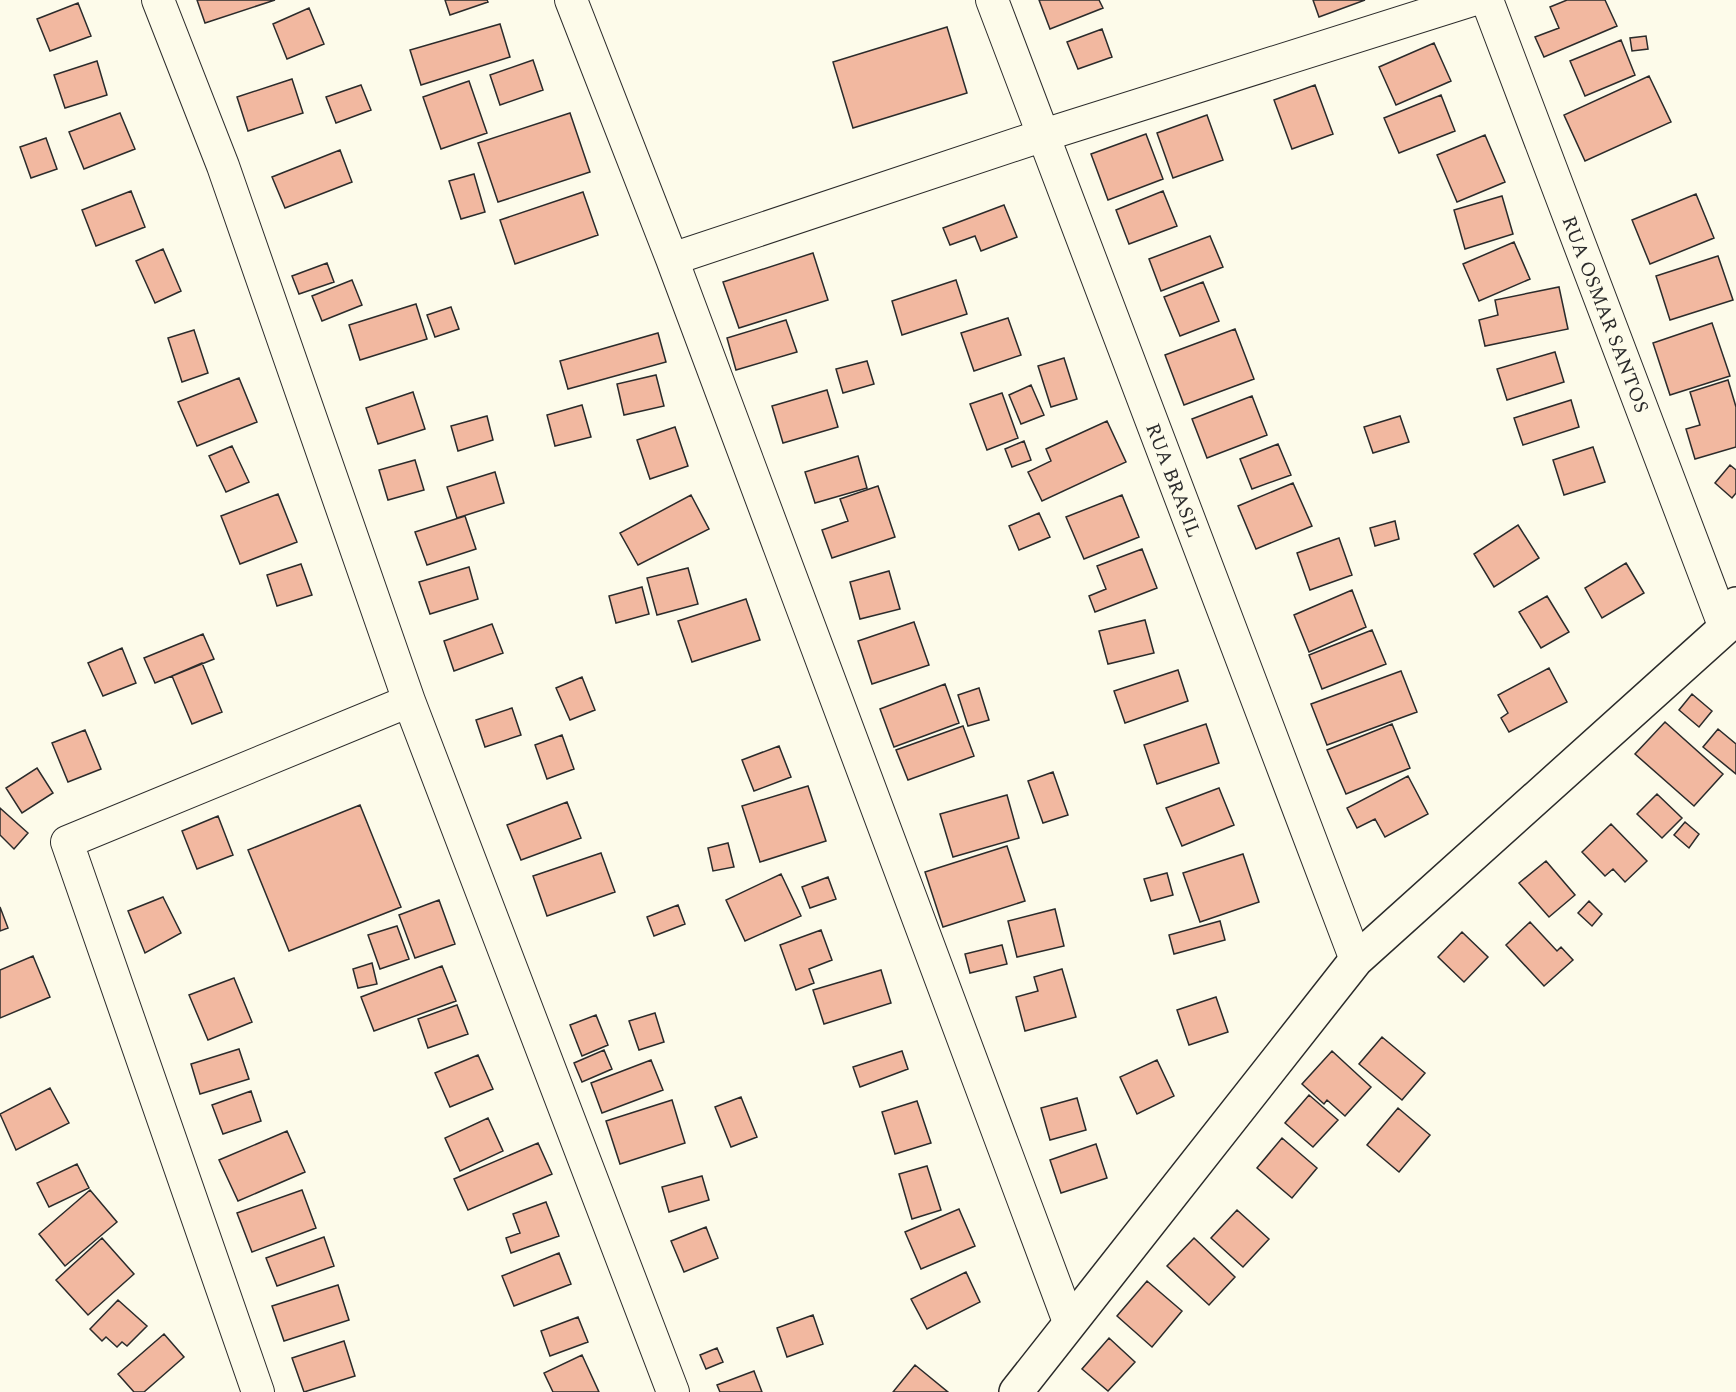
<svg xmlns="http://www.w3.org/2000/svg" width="1736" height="1392" viewBox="0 0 1736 1392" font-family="Spectral,serif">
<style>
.building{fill:#f2b8a0;stroke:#2b2b2b;stroke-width:1.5}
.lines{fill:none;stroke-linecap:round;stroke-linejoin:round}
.minor-casing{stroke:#2b2b2b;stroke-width:34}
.tertiary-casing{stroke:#2b2b2b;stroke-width:36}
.minor{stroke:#fdfbea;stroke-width:32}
.tertiary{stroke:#fdfbea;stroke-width:33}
.labels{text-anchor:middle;stroke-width:4.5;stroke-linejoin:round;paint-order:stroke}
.street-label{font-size:20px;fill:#2b2b2b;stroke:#fdfbea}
</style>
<rect width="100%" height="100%" fill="#fdfbea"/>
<path class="building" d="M197 0H275L205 23Z
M445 0H487L488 2 450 15Z
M1039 0H1099L1103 8 1050 29Z
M1313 0H1365L1319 17Z
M1567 0H1605L1617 26 1544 57 1535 37 1559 28 1550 7Z
M78 3 91 36 50 51 37 19Z
M309 8 324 44 287 59 273 24Z
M500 24 510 57 421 85 410 50Z
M947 27 967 93 853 128 833 62Z
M1102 29 1112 57 1078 69 1067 42Z
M1646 36 1648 49 1632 51 1630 38Z
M1621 40 1635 75 1585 96 1570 61Z
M1434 43 1451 81 1396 105 1379 67Z
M533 60 543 90 500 105 490 75Z
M97 61 107 95 65 108 54 75Z
M1649 76 1671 122 1585 161 1564 115Z
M292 79 303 113 248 131 237 97Z
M469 81 487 133 441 149 423 97Z
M361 85 371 110 336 123 326 97Z
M1315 85 1333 134 1292 149 1274 100Z
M1441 95 1455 131 1399 153 1384 118Z
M120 113 135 149 84 169 69 132Z
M570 113 590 172 498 202 478 143Z
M1207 115 1223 160 1173 178 1157 133Z
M1146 134 1163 179 1108 200 1091 154Z
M1485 135 1505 182 1457 202 1437 155Z
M46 138 57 169 31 178 20 147Z
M340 150 352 182 285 208 272 177Z
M474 174 485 212 461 219 449 181Z
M131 191 145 227 96 246 82 210Z
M1163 191 1177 226 1129 244 1116 210Z
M583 192 598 235 515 264 500 220Z
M1696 194 1714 238 1650 264 1632 220Z
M1502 196 1513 234 1465 249 1454 210Z
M1004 205 1017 237 981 251 975 236 950 245 943 228Z
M1210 236 1223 267 1161 291 1149 259Z
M1514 242 1530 279 1479 301 1463 264Z
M163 249 181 291 155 303 136 261Z
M813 253 828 300 739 328 723 282Z
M1718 256 1733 300 1670 320 1656 276Z
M327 263 334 282 299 294 292 276Z
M352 280 362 305 322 321 312 296Z
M956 280 967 314 902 335 892 301Z
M1203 282 1219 321 1180 336 1164 297Z
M1559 287 1568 329 1485 346 1479 320 1498 315 1495 300Z
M416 304 427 339 360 360 349 325Z
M451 307 459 329 435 337 427 315Z
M1008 318 1021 355 974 371 961 333Z
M786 320 797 352 736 370 727 338Z
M1712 323 1730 376 1670 395 1653 343Z
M1235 329 1254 379 1184 405 1165 355Z
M194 330 208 373 182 382 168 338Z
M658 333 666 362 568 389 560 361Z
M1555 352 1564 382 1507 400 1497 369Z
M1064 358 1077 399 1051 407 1038 366Z
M867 361 874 384 843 393 836 369Z
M656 375 664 406 624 415 617 384Z
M239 378 257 422 197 446 178 402Z
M1728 380 1736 407V447L1695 459 1686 429 1700 425 1690 392Z
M1031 385 1044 415 1021 424 1009 395Z
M827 390 838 427 783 443 772 406Z
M413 392 425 429 378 444 366 408Z
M1002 393 1018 438 987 450 970 404Z
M1252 396 1267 435 1207 458 1192 419Z
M1571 400 1579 427 1523 445 1514 418Z
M582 405 591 437 555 446 547 415Z
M487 416 493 440 458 451 451 426Z
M1400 416 1409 442 1373 453 1364 427Z
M1107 421 1126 462 1042 501 1028 472 1051 461 1046 449Z
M675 427 688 466 650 479 637 440Z
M1024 441 1031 460 1012 467 1005 449Z
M1278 444 1291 475 1252 489 1240 459Z
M232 446 249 482 226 492 209 456Z
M1593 447 1605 482 1564 495 1553 460Z
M858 456 867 488 815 503 805 472Z
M415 460 424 490 388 500 379 470Z
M1730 465 1736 470V493L1732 498 1715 483Z
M495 472 504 503 457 518 447 487Z
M1293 483 1312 526 1256 549 1238 506Z
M878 486 895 537 832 558 822 530 848 521 840 499Z
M278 494 297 542 240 564 221 516Z
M691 495 709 529 638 565 620 533Z
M1122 495 1139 537 1084 559 1066 517Z
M1039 513 1050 537 1019 550 1009 526Z
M465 516 476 549 427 565 415 532Z
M1395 521 1399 539 1375 546 1370 528Z
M1518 525 1539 558 1494 587 1474 554Z
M1339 538 1352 575 1310 590 1297 553Z
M1142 549 1157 588 1095 612 1089 596 1106 589 1097 566Z
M1626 563 1644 593 1602 618 1585 588Z
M301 564 312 595 277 606 267 575Z
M469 567 478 599 430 614 419 582Z
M688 568 698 604 657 615 647 578Z
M889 571 900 609 860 619 850 582Z
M642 587 649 614 616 623 609 596Z
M1352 590 1366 627 1309 652 1294 615Z
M1547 596 1569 632 1541 648 1519 612Z
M746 599 760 640 692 662 678 621Z
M1145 620 1154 653 1108 664 1099 631Z
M914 622 929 665 872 684 858 641Z
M492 624 503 653 454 671 444 641Z
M1372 630 1386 664 1322 689 1309 655Z
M203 634 214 659 155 683 144 658Z
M122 648 136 683 103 696 88 663Z
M202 663 222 712 192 724 172 676Z
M1549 668 1567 702 1509 732 1501 718 1508 713 1498 695Z
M1178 670 1188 701 1125 723 1114 691Z
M1401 671 1417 712 1327 745 1311 704Z
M582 677 595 710 570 720 556 688Z
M945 684 959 723 894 747 880 709Z
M979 688 989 720 968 726 958 695Z
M1692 694 1712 711 1699 727 1679 710Z
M512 708 521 735 485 747 476 720Z
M1665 722 1723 774 1694 806 1635 754Z
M1206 724 1219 763 1157 784 1144 745Z
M1392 724 1410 768 1346 794 1327 750Z
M963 726 974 756 908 780 896 750Z
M1718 729 1736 744V774L1703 747Z
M85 730 101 769 68 782 52 743Z
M562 735 574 769 547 779 535 745Z
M779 746 791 777 754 791 742 760Z
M37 768 53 793 22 813 6 788Z
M1053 772 1068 815 1043 823 1028 781Z
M1408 776 1428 814 1385 837 1375 819 1357 828 1347 808Z
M808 786 826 841 760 862 742 806Z
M1219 788 1234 825 1182 846 1166 808Z
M1657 794 1682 818 1662 838 1637 814Z
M1007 795 1019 838 953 857 940 814Z
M567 802 581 838 521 860 507 825Z
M360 805 401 907 289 951 248 850Z
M0 808 28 833 14 849 0 835Z
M218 816 233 855 197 869 182 831Z
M1685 822 1699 834 1689 848 1674 835Z
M1611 824 1647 861 1625 882 1613 869 1605 876 1582 852Z
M728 843 734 867 713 871 708 848Z
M1007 846 1025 901 943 927 925 872Z
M601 853 615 892 547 916 533 876Z
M1243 854 1259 902 1200 922 1183 873Z
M1546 861 1575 895 1549 917 1519 883Z
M1167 873 1173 895 1151 901 1144 879Z
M781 874 801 916 745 941 726 900Z
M828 877 836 899 810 908 802 887Z
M163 897 181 933 145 953 128 911Z
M439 900 455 944 415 958 399 915Z
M1589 901 1602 914 1592 926 1578 913Z
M678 905 685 924 654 936 647 917Z
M0 907 8 928 0 931Z
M1055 909 1064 946 1017 957 1008 921Z
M1220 921 1225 940 1174 954 1169 935Z
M1530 922 1557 951 1561 947 1573 960 1544 986 1506 945Z
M397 926 409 959 380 969 368 935Z
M821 930 832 960 809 969 814 983 796 990 780 945Z
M1462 932 1488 957 1464 982 1438 957Z
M1002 945 1007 964 970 973 965 954Z
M33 956 50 997 0 1018V970Z
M372 963 377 984 358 988 353 969Z
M442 966 456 1001 374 1031 361 997Z
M1062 969 1076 1017 1025 1031 1016 997 1038 991 1034 977Z
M881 970 891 1003 824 1024 813 990Z
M234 978 252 1022 208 1040 189 995Z
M1216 997 1228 1032 1189 1045 1177 1010Z
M457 1005 468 1034 428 1048 418 1019Z
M655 1013 664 1042 639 1050 629 1021Z
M596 1015 608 1045 582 1056 570 1025Z
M1382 1037 1425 1073 1402 1100 1359 1064Z
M239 1049 249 1079 200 1094 191 1064Z
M604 1050 612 1069 582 1082 574 1063Z
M902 1051 908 1069 860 1087 853 1067Z
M1332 1051 1371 1087 1345 1116 1327 1100 1324 1104 1302 1084Z
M478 1055 493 1089 450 1107 435 1073Z
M651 1060 663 1090 602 1113 591 1083Z
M1157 1060 1174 1096 1137 1114 1120 1077Z
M50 1088 69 1123 16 1150 0 1114Z
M251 1091 261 1121 223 1134 212 1105Z
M1309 1095 1338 1120 1313 1147 1285 1123Z
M741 1097 757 1137 731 1147 715 1107Z
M1077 1098 1086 1130 1050 1140 1041 1108Z
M672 1100 685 1143 620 1164 606 1121Z
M917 1101 931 1143 895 1154 882 1112Z
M1398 1108 1430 1135 1399 1172 1367 1145Z
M488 1118 503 1151 460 1171 445 1138Z
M287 1131 305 1172 238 1201 219 1160Z
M1282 1138 1317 1168 1292 1198 1257 1168Z
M538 1143 552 1174 468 1210 454 1179Z
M1096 1144 1107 1178 1061 1193 1050 1160Z
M77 1164 89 1188 49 1207 37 1183Z
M927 1166 941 1210 912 1219 899 1174Z
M702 1176 709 1200 669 1212 662 1187Z
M90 1190 117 1222 65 1266 39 1234Z
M302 1190 316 1228 252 1252 237 1213Z
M546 1202 559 1236 511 1253 506 1238 520 1233 513 1214Z
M959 1209 975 1246 921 1269 905 1232Z
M1237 1210 1269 1239 1243 1267 1211 1238Z
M706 1227 718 1258 684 1272 671 1241Z
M324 1237 334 1266 277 1286 266 1258Z
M102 1238 134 1274 88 1315 56 1280Z
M1194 1238 1235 1277 1209 1305 1167 1266Z
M559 1253 571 1284 514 1306 502 1276Z
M966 1272 980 1302 927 1329 911 1299Z
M1147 1281 1182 1311 1152 1347 1117 1316Z
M338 1285 349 1320 284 1341 272 1306Z
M118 1300 147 1326 127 1346 122 1342 117 1347 106 1337 102 1341 90 1329Z
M813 1315 823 1344 787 1357 777 1328Z
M578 1317 588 1342 550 1356 541 1331Z
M164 1334 184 1357 144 1392H134L118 1374Z
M1109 1338 1135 1362 1108 1391 1082 1369Z
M344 1341 355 1376 304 1392 292 1358Z
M717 1348 723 1362 706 1369 700 1355Z
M582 1355 599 1392H553L544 1373Z
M915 1365 948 1392H893Z
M754 1371 762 1392H720L717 1385Z"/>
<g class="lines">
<g class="minor-casing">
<path id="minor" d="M158 0 223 166 409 701 673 1392
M571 0 672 259 1069 1322
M992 0 1356 960
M1487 0 1725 628
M672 259 1044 135 1472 0
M258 1392 67 842 409 701"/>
</g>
<g class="tertiary-casing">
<path id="tertiary" d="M1016 1392 1356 960 1725 628 1736 604"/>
</g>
<use href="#minor" class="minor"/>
<use href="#tertiary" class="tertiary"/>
</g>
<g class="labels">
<g class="street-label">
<text transform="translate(1606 314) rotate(69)" y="7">RUA OSMAR SANTOS</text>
<text transform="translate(1174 480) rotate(69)" y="7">RUA BRASIL</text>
</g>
</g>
</svg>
